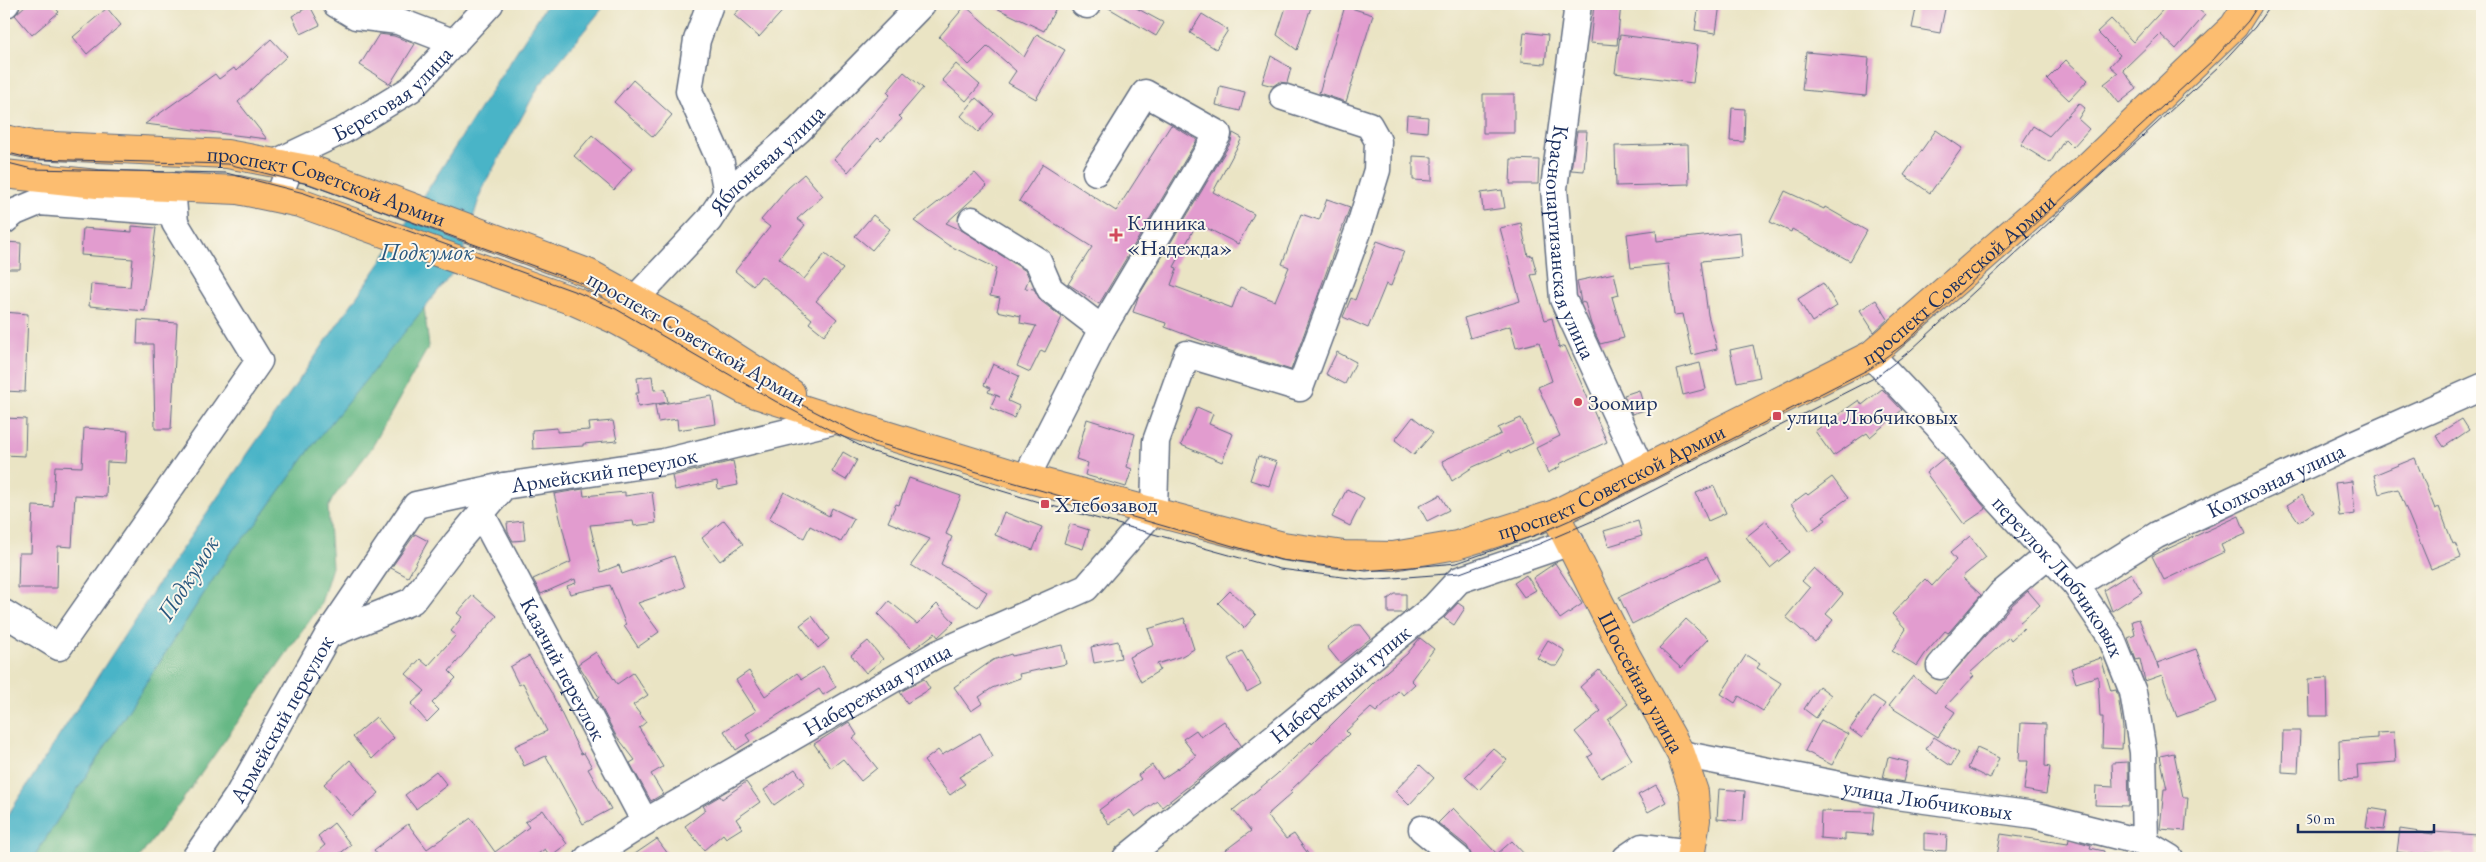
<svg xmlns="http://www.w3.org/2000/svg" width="2486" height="862" viewBox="0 0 2486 862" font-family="'EB Garamond',serif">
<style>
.forest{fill:#66b885;stroke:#407472}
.water{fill:#4ab4c7;stroke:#327292}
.building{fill:#e29ccf}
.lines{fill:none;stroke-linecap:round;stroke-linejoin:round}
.minor-casing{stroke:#636e82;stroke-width:29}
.major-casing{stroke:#636e82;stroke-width:30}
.minor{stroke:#fff;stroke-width:26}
.major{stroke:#fcbd6f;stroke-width:28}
.tram{stroke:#1b2f5e;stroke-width:1}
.poi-dot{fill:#d1495b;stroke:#fbf7ec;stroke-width:2}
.labels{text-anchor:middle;stroke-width:4;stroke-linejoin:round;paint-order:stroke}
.street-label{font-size:22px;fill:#1b2f5e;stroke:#fbf7ec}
.poi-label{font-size:22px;fill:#1b2f5e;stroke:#fbf7ec;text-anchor:start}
.water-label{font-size:24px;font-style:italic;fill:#29577e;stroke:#fbf7ec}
</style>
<rect width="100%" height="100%" fill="#fbf7ec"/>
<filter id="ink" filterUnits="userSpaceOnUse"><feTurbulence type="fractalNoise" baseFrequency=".02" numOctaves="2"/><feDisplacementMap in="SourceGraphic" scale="10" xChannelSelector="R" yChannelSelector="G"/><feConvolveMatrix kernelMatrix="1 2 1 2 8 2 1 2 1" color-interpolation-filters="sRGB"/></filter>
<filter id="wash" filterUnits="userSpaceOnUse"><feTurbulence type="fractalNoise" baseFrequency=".0096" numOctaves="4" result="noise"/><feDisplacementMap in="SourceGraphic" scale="20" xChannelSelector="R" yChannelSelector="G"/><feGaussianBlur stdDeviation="1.12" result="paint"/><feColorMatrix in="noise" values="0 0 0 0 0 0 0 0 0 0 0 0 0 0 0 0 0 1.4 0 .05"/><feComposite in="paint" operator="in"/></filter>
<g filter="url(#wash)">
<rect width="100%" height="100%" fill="#eae4c4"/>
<path class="forest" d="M424 307 429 346 371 449 333 498 328 508 332 567 320 606 176 809 139 858H33L230 553 256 524 313 445Z"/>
<path class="water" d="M547 4H606L539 86 482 189 459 265 313 445 256 524 230 553 33 858H4V821L163 576 387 253Z"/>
<g id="blocks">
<path class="building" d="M27 4H52L59 12 32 35 15 15Z
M744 4H789L759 37 734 15Z
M988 4H1058L1044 31Z
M1102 4H1129L1164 23 1156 36Z
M1287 4H1312L1297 50 1277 35Z
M1594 4H1621L1617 45 1590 43Z
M1699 4H1720L1716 33 1695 30Z
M1917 4H1946L1940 33 1912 28Z
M2168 4H2192L2205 15 2176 49 2160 34 2123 70 2137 89 2119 103 2104 84 2118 73 2110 66 2120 55 2097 32 2111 19 2133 42Z
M310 6 320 25 301 34 292 16Z
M965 6 1024 57 1037 34 1065 50 1036 99 1008 83 1016 71 988 46 969 65 939 37Z
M1345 6 1373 15 1346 102 1319 93Z
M107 8 121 25 87 54 73 37Z
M1202 14 1228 30 1216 49 1190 33Z
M1524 32 1548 35 1545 64 1521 62Z
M379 34 394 36 415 44 390 84 360 65Z
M1620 35 1698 45 1693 83 1615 73Z
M271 39 287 56 238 102 267 139 145 124 215 74 219 79 234 68 236 71Z
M1806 52 1869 58 1866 96 1802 90Z
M1271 56 1291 68 1287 83 1279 82 1273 86 1262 83Z
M2066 60 2088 80 2069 100 2047 79Z
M956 64 980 85 966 101 942 80Z
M904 72 923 88 899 116 902 119 881 141 878 138 848 172 834 159 890 95 887 92Z
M633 80 672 115 653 137 614 102Z
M1220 86 1245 92 1240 111 1216 105Z
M1483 94H1514V133H1483Z
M976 98 994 114 978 132 961 116Z
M2079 103 2085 108 2078 119 2089 129 2073 147 2065 139 2050 163 2021 145 2033 126 2049 136Z
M1732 108 1745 109 1744 142 1730 141Z
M1407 115 1428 117 1427 132 1406 130Z
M1171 125 1197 140 1099 304 1068 284 1092 247 1019 201 1043 164 1116 211Z
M1936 130 1962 148 1930 193 1904 175Z
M1577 131H1587L1584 171 1571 170Z
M1233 133 1242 138 1213 192 1254 214 1238 244 1197 223 1174 267 1177 268 1171 285 1232 308 1240 287 1275 301 1289 267 1282 264 1301 214 1319 220 1327 199 1350 207 1291 370 1224 349 1165 327 1166 323 1133 312 1138 297 1231 142Z
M592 135 632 169 614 190 574 156Z
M1688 144 1689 184 1616 186 1615 146Z
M1413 156 1432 157V181L1413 180Z
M1511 159 1539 160 1538 184H1510Z
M975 173 987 186 946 223 963 231 1026 271 1029 278 1025 288 1034 289 1041 301 1062 317 1045 352 1041 350 1030 372 1017 366 1036 326 1020 323 1021 316 997 311 1000 298 990 296 996 268 948 245 914 221Z
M804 174 823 196 797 219 805 225 779 258 804 279 825 254 843 269 816 301 837 319 824 335 809 323 812 319 761 276 753 286 735 271 770 227 761 220 788 188Z
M1502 190 1505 208 1483 211 1481 193Z
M1785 191 1824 209 1825 207 1867 231 1850 261 1792 229 1791 232 1770 222Z
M873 215 890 229 872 250 855 236Z
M1521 223 1528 256 1532 255 1537 274 1531 275 1545 320 1552 318 1559 348 1565 346 1607 442 1559 464 1561 466 1548 473 1536 448 1560 436 1538 387 1552 381 1539 342 1516 348 1510 326 1470 338 1464 318 1520 301 1500 228Z
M132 226 156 228 145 311 89 306 91 284 130 287 133 259 81 255 83 228 132 232Z
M1656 230 1657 241 1740 232 1742 257 1701 261 1708 315 1717 349 1692 355 1683 314 1674 315 1668 264 1631 268 1627 234Z
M1377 241 1404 251 1391 286 1386 284 1368 328 1343 317 1351 298 1355 300Z
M4 242 21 243 20 269H4Z
M1614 273 1619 295 1612 297 1624 338 1600 344 1591 324 1585 303 1581 302 1577 281Z
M1823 283 1837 306 1812 322 1798 299Z
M1876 300 1888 319 1874 332 1860 310Z
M4 312 28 314 25 392 4 391Z
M138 320 177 323 171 429H155L153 344H137Z
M1753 345 1760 377 1737 382 1730 350Z
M1337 352 1356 362 1345 384 1326 374Z
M1700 363 1706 389 1683 395 1677 369Z
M993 364 1019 376 1008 401 1019 406 1014 418 990 408 996 395 1000 397 988 392 990 388 984 385Z
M652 376 654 390 665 389 668 402 638 407 636 393H639L637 378Z
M1882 389 1902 410 1870 437 1867 433 1833 456 1815 431 1859 400 1862 405Z
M1639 390 1645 410 1632 414 1624 395Z
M712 396 716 424 678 430 677 419 658 422 655 405Z
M1197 407 1213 414 1209 424 1233 434 1222 462 1181 445Z
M1413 417 1433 433 1414 455 1395 440Z
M4 418 26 419 25 456 4 455Z
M1521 418 1533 443 1510 454 1509 451 1473 467 1452 481 1442 461 1501 434 1498 428Z
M1087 419 1135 434 1127 467 1132 469 1126 487 1085 475 1088 463 1076 459Z
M2462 419 2469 430 2444 447 2436 435Z
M613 421 617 441 583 444V446L533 449 532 430 557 428V432L590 430 589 423Z
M84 428 128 431 126 463 107 462 106 497 75 495 72 547 58 546 57 588H18L19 553H31L33 506 53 507 55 466 82 467Z
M843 452 857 460 846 480 832 472Z
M1258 456 1277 462 1269 486 1250 480Z
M1944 458 1986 509 1964 524 1926 473Z
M2415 458 2435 509 2439 507 2453 544 2455 543 2461 557 2431 569 2398 489 2379 494 2374 475Z
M733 461 738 485 718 489 717 481 675 490 672 476Z
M1832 477 1848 498 1823 516 1826 520 1810 531 1791 504 1806 493 1808 495Z
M909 478 961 496 946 534 952 537 941 564 987 592 978 607 911 565 930 539 888 522 896 504 899 505Z
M2352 481 2355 514 2339 516 2335 483Z
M1714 486 1726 513 1708 521 1696 493Z
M583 489 584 496 625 492V496L652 492 656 523 634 526 633 521 590 525 601 572 619 565 622 574 674 556 685 587 638 603 659 632 638 647 624 626 626 625 610 585 570 594 567 586 576 583 575 579 541 594 533 579 571 562 554 494Z
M1347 489 1364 498 1350 526 1332 517Z
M784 492 829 516 832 508 854 519 841 542 810 526 804 538 769 519Z
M1440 495 1449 510 1427 521 1419 506Z
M2302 495 2314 512 2299 522 2287 505Z
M1004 512 1042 527 1033 550 995 535Z
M2239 516 2246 534 2221 545 2224 552 2164 580 2152 556Z
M724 520 743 544 720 561 702 538Z
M523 521 525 540 513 541 508 532 507 523Z
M1638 521 1642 536 1609 546 1604 531Z
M1766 521 1790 552 1770 568 1746 537Z
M1070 524 1089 530 1083 549 1064 543Z
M415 534 428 541 408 577 391 568Z
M1970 536 1986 557 1962 577 1981 595 1950 631 1948 633 1945 631 1925 654 1917 666 1892 651 1906 629 1892 614 1925 579 1932 586 1956 560 1950 553Z
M1707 557 1719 580 1632 624 1619 597Z
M1555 563 1582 604 1560 619 1533 578Z
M1814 568 1843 594 1826 614 1833 620 1815 642 1786 617 1810 588 1802 581Z
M2131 573 2142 592 2112 611 2104 590Z
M1526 575 1536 590 1524 597 1514 583Z
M1230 591 1256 615 1244 628 1218 603Z
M2028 591 2040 605 2019 623 2024 628 2011 640 2009 637 1970 673 1974 676 1946 706 1955 712 1938 737 1889 706 1913 676 1935 693 2012 605Z
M1395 594H1406V610L1403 613H1388V599Z
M473 595 497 616 449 671 456 678 432 703 439 710 427 722 411 704 425 691 406 674 420 659 428 666 456 635 451 631 462 617 457 613Z
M889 601 917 624 937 604 954 622 938 637 935 633 913 650 878 614Z
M1458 603 1465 608 1454 625 1444 618Z
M812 616 829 639 818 648 800 625Z
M1184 618 1194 649 1182 656 1157 664 1160 670 1141 682 1129 657 1154 645 1148 629Z
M1686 619 1708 639 1681 668 1659 648Z
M2139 619 2159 669 2157 663 2196 649 2217 702 2177 717 2162 675 2145 681 2140 659 2136 660 2128 638 2135 635 2132 621Z
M1355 625H1361L1371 638 1340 663 1327 647Z
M1420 638 1434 649 1411 680 1415 684 1403 695 1399 690 1376 712 1371 708 1346 731 1349 734 1290 791 1292 793 1267 815 1286 839 1294 834 1311 858H1215L1251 831 1233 810 1276 775 1311 742 1312 744 1374 682 1407 654Z
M1548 640 1564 650V655L1557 666H1552L1537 658Z
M868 641 883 659 866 673 851 655Z
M1118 641 1121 658 1094 663 1091 647Z
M1062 645 1066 664 1019 674 1020 678 992 688 979 697 983 703 971 711 954 687 993 660 1011 654 1012 656Z
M1242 651 1261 684 1247 692 1228 659Z
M596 652 617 684 633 673 648 695 633 705 646 722 639 728 663 767 651 774 663 794 651 801 630 763 635 760 615 734 597 699 599 697 578 664Z
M1746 655 1760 664 1757 668 1781 683 1763 711 1739 696 1735 703 1721 694Z
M529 656 551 692 581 754 584 753 592 767 588 769 611 809 583 824 546 756 524 766 515 746 547 731 523 683 519 685 510 667Z
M2101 658 2111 691 2116 690 2118 696 2123 728 2122 749 2102 748 2103 717H2100L2098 676 2076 683 2071 668Z
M823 666 836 687 823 695 819 689 746 735 750 741 736 750 724 731 756 711 736 680 749 671 765 696 797 673 802 679Z
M1599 670 1628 704 1608 720 1632 760 1601 778 1588 757 1593 754 1575 732 1601 711 1580 687Z
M2327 678 2328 716H2309L2308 679Z
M924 679 930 689 907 703 900 692Z
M1819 686 1831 695 1816 718 1804 709Z
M1873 696 1885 704 1862 738 1850 729Z
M376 717 394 738 372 759 353 737Z
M1821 720 1848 734 1832 765 1805 751Z
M1224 721 1241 745 1162 807 1157 801 1135 817 1130 810 1109 824 1099 810 1141 779 1138 775 1152 765 1162 779 1196 756 1183 739 1196 730 1201 737Z
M849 722 857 735 853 738 877 768 861 781 843 759 831 768 814 744Z
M2021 723 2046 724 2045 766 2050 767 2046 794 2024 790 2028 761H2019Z
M2283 731H2300L2298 773 2282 772Z
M2394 732 2396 762 2357 765 2358 779 2340 780 2339 741 2377 738V733Z
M980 733 993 757 959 777 965 784 950 795 924 761 938 750 942 755Z
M1934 737 1959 753 1951 766 1926 749Z
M1493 748 1507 760 1479 790 1465 777Z
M1977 748 1999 758 1990 779 1968 768Z
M2174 753 2183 797H2188L2185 831 2160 829 2164 789H2167L2160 756Z
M1888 757 1908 762 1903 782 1883 778Z
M350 760 379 793 352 816 324 784Z
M2128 762 2129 806 2095 805 2096 786 2113 787 2112 763Z
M1420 765 1434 778 1409 805 1395 791Z
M795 769 805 783 774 805 764 790Z
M436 771 447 785 416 809 405 795Z
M746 782 760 802 736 819 742 828 726 838 723 834 704 850 685 826 706 810 703 806 720 796 722 799Z
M1656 785 1666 802 1648 812 1638 795Z
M1719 789 1745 791 1743 821 1717 819Z
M1453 808 1497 854 1512 841 1528 858H1473L1467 846 1438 823Z
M2369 808 2387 811 2384 830 2366 828Z
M543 810 567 844 550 856 545 849 532 858H380L374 850 408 824 427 849 471 818 495 852 529 827 525 822Z
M1821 811 1874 812 1872 835 1845 833V840L1820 838Z
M334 823 351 845 334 858H310L325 845 318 836Z
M2400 829 2433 834V832L2477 835 2475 858H2451L2452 854 2425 853 2424 856 2397 852Z
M1924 833 1947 835 1946 851 1924 850Z
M2001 834 2068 844 2069 839 2091 845 2090 848 2104 851 2103 858H2013L1997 856Z
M657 839 671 858H629Z"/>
</g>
</g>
<g filter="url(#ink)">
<use href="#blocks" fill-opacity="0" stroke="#636e82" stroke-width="1"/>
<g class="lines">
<g class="minor-casing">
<g id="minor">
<path d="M336 4 356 16 398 21 455 43"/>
<path d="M710 4 697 40 689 91 721 163 727 193"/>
<path d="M1084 4 1087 5"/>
<path id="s1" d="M1578 4 1554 188 1563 299 1641 469"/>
<path d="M4 5 6 4"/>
<path id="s2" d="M277 162 344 130 411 89 490 4"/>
<path d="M278 198 291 165"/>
<path d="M972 220 1038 261 1050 289 1102 329"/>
<path d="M4 221 15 212 39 202 173 212"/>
<path id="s3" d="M620 315 709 220 727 193 799 130 922 4"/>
<path id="s4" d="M1871 355 1937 425 1992 493 2076 585 2111 637 2133 692 2143 752 2145 843"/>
<path d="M1026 478 1102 329 1218 134 1145 93 1096 172"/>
<path id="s5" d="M482 515 645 822"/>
<path id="s6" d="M2076 585 2157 535 2355 443 2482 387"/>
<path d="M4 613 59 647 259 361 175 223 172 186"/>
<path d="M328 635 416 505 504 486"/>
<path d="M1940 666 2001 594 2049 554"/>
<path id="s7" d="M1681 754 1896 796 2034 815 2145 843 2170 858"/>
<path d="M1422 829 1457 858"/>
<path id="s8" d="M195 858 237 797 328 635 412 601 457 542 504 486 664 462 837 420"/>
<path id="s9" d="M588 858 645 822 937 654 1086 588 1154 510 1156 441 1187 354 1300 388 1359 229 1377 170 1378 141 1369 125 1283 97"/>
<path id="s10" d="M1126 858 1434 607 1459 580 1571 542"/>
<path d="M1626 858 1642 847 1692 853"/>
</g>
</g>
<g class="major-casing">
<g id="major">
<path id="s11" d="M4 139 32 145 227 154 313 170 588 273 699 334 791 393"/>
<path id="s12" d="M4 174 97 184 238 190 300 203 576 302 616 320 746 391 837 420 1026 478 1283 546 1344 555 1393 556 1457 545 1555 514 1871 355 2087 167 2234 26 2248 4"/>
<path id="s13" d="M1555 514 1626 655 1681 754 1694 792 1696 820 1690 858"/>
</g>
</g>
<use href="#minor" class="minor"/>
<use href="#major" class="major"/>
<path class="tram" d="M4 152 33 159 228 164 308 184 583 284 625 302 779 393 874 442 1281 560 1366 571 1457 563 1536 535 1593 510 1871 368 1905 343 2213 60 2248 21 2259 4
M4 162 32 169 226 173 304 193 579 293 616 309 775 401 870 451 1045 504 1280 569 1366 580 1460 573 1539 544 1597 519 1876 377 1911 350 2219 66 2255 27 2271 4"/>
</g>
</g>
<g class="poi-dot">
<path d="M1113.5 227.5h5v5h5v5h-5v5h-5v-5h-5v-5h5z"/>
<circle cx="1578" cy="402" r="5"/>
<rect x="1772" y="411" width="10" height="10" rx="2.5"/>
<rect x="1040" y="499" width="10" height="10" rx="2.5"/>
</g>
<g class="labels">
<g class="street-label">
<text dy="8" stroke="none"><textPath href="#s2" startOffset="135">Береговая улица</textPath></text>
<text dy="8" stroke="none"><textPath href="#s3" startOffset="214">Яблоневая улица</textPath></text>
<text dy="8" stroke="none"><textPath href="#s11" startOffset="328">проспект Советской Армии</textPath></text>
<text dy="8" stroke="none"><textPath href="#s1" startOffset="242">Краснопартизанская улица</textPath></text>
<text dy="8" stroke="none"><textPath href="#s12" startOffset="2090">проспект Советской Армии</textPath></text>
<text transform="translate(697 338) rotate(30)" y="8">проспект Советской Армии</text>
<text dy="8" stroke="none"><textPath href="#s8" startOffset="599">Армейский переулок</textPath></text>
<text dy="8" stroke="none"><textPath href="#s12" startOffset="1685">проспект Советской Армии</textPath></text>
<text dy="8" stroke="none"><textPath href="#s6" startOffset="226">Колхозная улица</textPath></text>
<text dy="8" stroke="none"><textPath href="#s4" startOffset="291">переулок Любчиковых</textPath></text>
<text dy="8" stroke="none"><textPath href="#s5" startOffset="174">Казачий переулок</textPath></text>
<text dy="8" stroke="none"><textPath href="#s13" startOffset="189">Шоссейная улица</textPath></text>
<text dy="8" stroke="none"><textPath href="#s10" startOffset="276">Набережный тупик</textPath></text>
<text dy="8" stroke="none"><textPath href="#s9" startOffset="335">Набережная улица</textPath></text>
<text dy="8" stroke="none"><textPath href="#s8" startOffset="164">Армейский переулок</textPath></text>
<text dy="8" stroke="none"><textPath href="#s7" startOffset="251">улица Любчиковых</textPath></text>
</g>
<g class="poi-label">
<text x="1127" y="230">Клиника<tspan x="1127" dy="25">«Надежда»</tspan></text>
<text x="1588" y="410">Зоомир</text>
<text x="1787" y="424">улица Любчиковых</text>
<text x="1055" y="512">Хлебозавод</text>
</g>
<g class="water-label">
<text x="427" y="260">Подкумок</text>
<text transform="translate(188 578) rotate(-58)" y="8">Подкумок</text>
</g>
</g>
<rect width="2486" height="862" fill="none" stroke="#fbf7ec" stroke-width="20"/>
<path d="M2298 824v8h136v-8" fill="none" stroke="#1b2f5e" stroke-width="2.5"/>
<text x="2306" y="824" font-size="15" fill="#1b2f5e" stroke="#fbf7ec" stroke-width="4" paint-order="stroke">50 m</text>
</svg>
